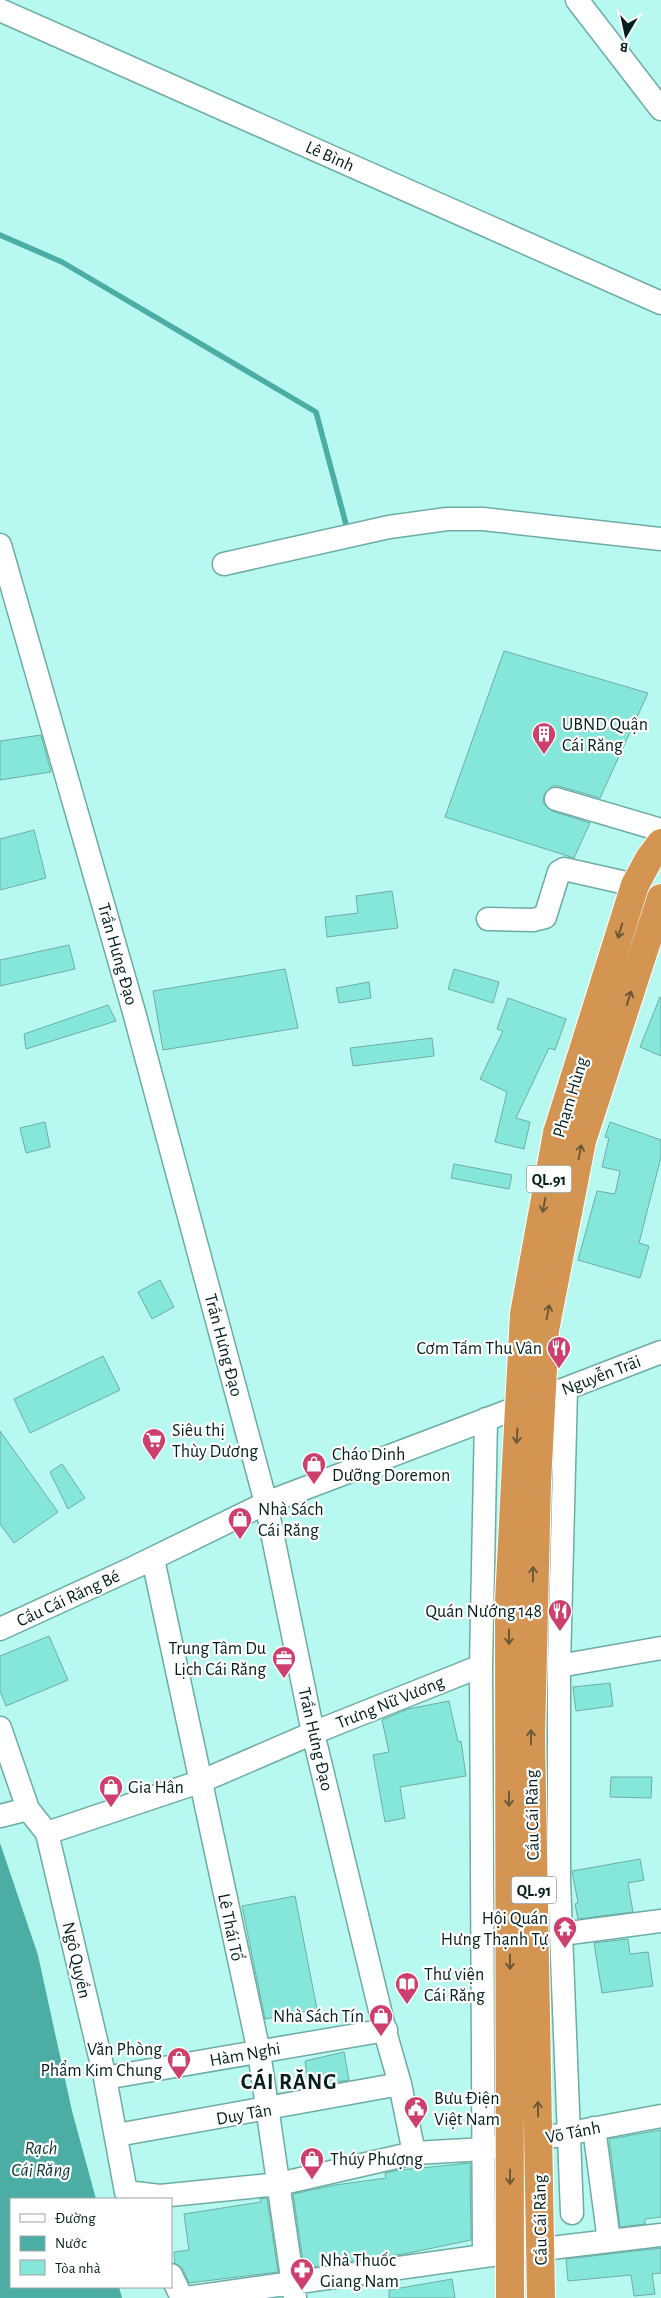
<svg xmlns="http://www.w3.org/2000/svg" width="661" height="2298" viewBox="0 0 661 2298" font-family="'Alegreya Sans',sans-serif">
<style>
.water{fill:#4bada3}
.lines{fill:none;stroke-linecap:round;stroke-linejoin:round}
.stream{stroke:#4bada3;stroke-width:5.5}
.building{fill:#85e6da;stroke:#6eaea6}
.minor-casing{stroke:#6caca4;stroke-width:25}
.highway-casing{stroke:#fff;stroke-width:30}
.minor{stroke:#fff;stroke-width:22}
.highway{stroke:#d49553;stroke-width:28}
.highway-bridge-casing{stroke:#fff;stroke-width:30;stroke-linecap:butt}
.highway-bridge{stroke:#d49553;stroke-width:28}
.oneway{stroke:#6c5a38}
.labels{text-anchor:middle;stroke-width:4.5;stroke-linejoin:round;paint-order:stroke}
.shield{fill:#fff;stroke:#4f6260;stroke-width:1}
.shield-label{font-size:16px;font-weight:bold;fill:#041f1c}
.street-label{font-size:18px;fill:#041f1c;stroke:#fff}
.poi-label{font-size:18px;fill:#041f1c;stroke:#fff;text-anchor:start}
.water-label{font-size:19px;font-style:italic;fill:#0b3a35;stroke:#fff}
.district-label{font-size:22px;font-weight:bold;letter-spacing:1px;fill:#041f1c;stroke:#fff}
</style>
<rect width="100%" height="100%" fill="#b7f9f0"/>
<path class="water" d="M0 1843 38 1955 72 2111 96 2199H11V2287H119L122 2298H0Z"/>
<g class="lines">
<path class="stream" d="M0 235 62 262 316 412 347 528"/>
</g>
<path class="building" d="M504 651 648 693 600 798 559 786H552L544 795 543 803 552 811 590 823 574 858 445 817Z
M41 735 51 772 0 780V741Z
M34 830 46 878 0 890V839Z
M392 891 398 928 327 937 325 917 358 913 356 896Z
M69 945 75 969 0 986V960Z
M285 969 298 1028 163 1050 153 991Z
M454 969 499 982 493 1003 448 989Z
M369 982 371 998 339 1003 336 988Z
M660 997H661V1056L640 1047Z
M508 998 566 1019 555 1050 549 1048 516 1118 530 1122 524 1149 495 1142 507 1092 480 1079 503 1031 497 1029Z
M108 1005 116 1021 26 1049 24 1034Z
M432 1038 434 1056 353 1066 350 1048Z
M45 1122 50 1147 26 1153 20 1128Z
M610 1122 661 1140V1157L639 1243 649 1246 640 1278 578 1260 597 1191 615 1194 620 1171 602 1167 609 1138 605 1137Z
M454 1164 512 1175 509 1189 451 1178Z
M160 1280 174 1307 152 1319 138 1292Z
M103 1356 120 1390 30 1433 14 1399Z
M0 1431 58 1512 14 1543 0 1524Z
M62 1464 85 1498 68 1509 50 1472Z
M49 1636 68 1680 6 1706 0 1691V1656Z
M610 1683 613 1706 576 1711 573 1687Z
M449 1701 458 1742 461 1741 466 1776 400 1787 405 1818 385 1822 373 1755 389 1752 382 1720 408 1709Z
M611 1777H652L651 1798 610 1797Z
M640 1859 644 1880 628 1883 633 1912 578 1919 575 1904 578 1903 572 1871Z
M295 1896 317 2009 265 2019 242 1906Z
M628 1939 630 1954 648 1952 653 1986 602 1993 594 1943Z
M344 2052 349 2080 308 2087 305 2061Z
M661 2130V2217L645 2219V2224L620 2227 609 2139Z
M470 2163 471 2240 409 2253 304 2268 293 2194 335 2185 386 2178 385 2173 400 2170Z
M267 2198 278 2272 189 2283 183 2269 175 2263 174 2252 189 2250 184 2214 261 2202 260 2199Z
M661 2248V2273L652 2274 655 2294 634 2296 631 2275 568 2281 566 2259Z
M452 2279 455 2298H389V2290Z"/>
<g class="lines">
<g class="minor-casing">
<path id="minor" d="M577 0 661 109
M0 10 661 303
M0 545 134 1012 266 1503 313 1733 386 2035 400 2084 414 2153
M224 564 389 527 447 519H483L661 539
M556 799 661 830
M488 919 533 920 545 917 559 872 564 869 635 885
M566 1389 559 1666V1881L572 2213
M552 1394 661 1352
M153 1559 259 2052 295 2298
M0 1629 135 1567 266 1503 519 1407
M559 1666 661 1648
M0 1728 28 1809 47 1833 105 2078 126 2192 130 2199
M0 1816 28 1809
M47 1833 202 1781 313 1733 481 1666
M562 1934 661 1921
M105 2078 386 2030
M594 2128 609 2241
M117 2135 400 2084
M126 2192 160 2196 279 2184 414 2153 485 2149 661 2116
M484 2256 481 1666 486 1419
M171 2275 182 2298
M186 2298 484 2256 661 2235"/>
</g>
<g class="highway-casing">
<path id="highway" d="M515 1483 524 1314 557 1133 635 885 649 859 661 843
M537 1483 545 1330 582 1141 661 898"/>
</g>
<use href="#minor" class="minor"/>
<use href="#highway" class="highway"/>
<g class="highway-bridge-casing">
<path id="highway-bridge" d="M537 1483 531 1737 541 2298
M510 2298 509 1602 515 1483"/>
</g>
<use href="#highway-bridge" class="highway-bridge"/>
</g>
<defs><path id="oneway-shaft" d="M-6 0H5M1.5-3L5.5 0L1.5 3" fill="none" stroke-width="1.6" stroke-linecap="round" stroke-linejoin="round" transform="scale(1.25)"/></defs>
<g class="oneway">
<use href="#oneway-shaft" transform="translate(620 931) rotate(107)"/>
<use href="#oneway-shaft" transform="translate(629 998) rotate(-72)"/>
<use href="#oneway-shaft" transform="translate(580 1152) rotate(-79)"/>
<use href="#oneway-shaft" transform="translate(544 1205) rotate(101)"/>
<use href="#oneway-shaft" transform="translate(548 1312) rotate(-79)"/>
<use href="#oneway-shaft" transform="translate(517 1436) rotate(93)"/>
<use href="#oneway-shaft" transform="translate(533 1574) rotate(-89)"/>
<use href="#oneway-shaft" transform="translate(509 1637) rotate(90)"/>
<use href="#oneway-shaft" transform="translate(531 1737) rotate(-90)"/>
<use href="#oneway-shaft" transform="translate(509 1799) rotate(90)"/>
<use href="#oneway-shaft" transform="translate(510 1962) rotate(90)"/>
<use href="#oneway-shaft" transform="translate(538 2109) rotate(-91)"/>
<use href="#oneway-shaft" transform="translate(510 2177) rotate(90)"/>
</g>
<defs>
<g id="building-pin" transform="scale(1.25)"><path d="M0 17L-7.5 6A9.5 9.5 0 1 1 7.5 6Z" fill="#cd3f6c" stroke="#fff"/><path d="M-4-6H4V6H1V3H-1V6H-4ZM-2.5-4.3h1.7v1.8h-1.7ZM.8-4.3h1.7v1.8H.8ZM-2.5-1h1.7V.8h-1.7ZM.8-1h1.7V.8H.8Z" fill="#fff"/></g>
<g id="restaurant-pin" transform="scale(1.25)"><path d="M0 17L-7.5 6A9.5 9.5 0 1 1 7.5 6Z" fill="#cd3f6c" stroke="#fff"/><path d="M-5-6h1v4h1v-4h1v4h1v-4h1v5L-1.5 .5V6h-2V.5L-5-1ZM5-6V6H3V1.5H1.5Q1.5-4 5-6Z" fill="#fff"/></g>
<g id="supermarket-pin" transform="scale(1.25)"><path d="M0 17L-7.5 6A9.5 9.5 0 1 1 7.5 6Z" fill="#cd3f6c" stroke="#fff"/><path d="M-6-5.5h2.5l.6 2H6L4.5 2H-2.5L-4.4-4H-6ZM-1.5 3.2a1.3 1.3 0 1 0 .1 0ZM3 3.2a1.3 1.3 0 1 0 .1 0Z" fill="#fff"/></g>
<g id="shop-pin" transform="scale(1.25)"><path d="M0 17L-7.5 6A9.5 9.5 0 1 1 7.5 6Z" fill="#cd3f6c" stroke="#fff"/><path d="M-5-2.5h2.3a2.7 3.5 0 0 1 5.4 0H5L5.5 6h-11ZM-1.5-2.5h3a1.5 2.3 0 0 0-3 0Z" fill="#fff"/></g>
<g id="office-pin" transform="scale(1.25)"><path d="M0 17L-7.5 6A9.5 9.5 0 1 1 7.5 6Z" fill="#cd3f6c" stroke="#fff"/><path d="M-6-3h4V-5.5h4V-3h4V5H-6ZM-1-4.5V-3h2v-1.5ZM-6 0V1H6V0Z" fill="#fff"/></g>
<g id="temple-pin" transform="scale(1.25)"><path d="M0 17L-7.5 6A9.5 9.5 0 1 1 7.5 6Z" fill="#cd3f6c" stroke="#fff"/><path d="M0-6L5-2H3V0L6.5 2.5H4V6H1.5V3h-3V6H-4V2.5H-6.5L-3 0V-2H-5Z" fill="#fff"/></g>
<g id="library-pin" transform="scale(1.25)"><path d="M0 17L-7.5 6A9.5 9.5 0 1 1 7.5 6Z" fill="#cd3f6c" stroke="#fff"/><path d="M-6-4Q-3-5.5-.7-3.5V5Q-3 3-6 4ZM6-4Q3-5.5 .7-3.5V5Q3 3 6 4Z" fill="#fff"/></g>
<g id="civic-pin" transform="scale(1.25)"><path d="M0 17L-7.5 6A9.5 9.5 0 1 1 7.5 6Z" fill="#cd3f6c" stroke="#fff"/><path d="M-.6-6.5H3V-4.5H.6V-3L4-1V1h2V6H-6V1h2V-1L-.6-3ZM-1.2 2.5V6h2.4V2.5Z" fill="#fff"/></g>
<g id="pharmacy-pin" transform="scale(1.25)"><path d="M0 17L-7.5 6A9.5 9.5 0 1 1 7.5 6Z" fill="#cd3f6c" stroke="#fff"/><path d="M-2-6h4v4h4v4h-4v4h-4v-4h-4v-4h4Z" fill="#fff"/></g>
</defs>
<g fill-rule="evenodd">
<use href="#building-pin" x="544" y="734"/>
<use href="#restaurant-pin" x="559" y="1348"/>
<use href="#supermarket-pin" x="154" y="1440"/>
<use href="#shop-pin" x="314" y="1464"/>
<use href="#shop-pin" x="240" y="1519"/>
<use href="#restaurant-pin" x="560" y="1611"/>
<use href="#office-pin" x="284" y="1658"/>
<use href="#shop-pin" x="111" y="1787"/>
<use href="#temple-pin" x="565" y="1928"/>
<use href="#library-pin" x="407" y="1984"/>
<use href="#shop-pin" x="381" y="2016"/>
<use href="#shop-pin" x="179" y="2059"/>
<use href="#civic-pin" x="416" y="2108"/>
<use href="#shop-pin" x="312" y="2159"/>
<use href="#pharmacy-pin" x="302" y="2270"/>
</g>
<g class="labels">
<g class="shield">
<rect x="526.5" y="1165.5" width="45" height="27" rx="4"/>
<rect x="511.5" y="1876.5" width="45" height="27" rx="4"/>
</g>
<g class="shield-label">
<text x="549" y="1185">QL.91</text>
<text x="534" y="1896">QL.91</text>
</g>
<g class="street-label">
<text transform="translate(330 156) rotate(24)" y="6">Lê Bình</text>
<text transform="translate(118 954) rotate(74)" y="6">Trần Hưng Đạo</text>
<text transform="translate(570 1097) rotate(-73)" y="6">Phạm Hùng</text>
<text transform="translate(224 1345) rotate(75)" y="6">Trần Hưng Đạo</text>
<text transform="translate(601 1375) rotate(-21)" y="6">Nguyễn Trãi</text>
<text transform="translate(68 1598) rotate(-25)" y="6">Cầu Cái Răng Bé</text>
<text transform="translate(390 1702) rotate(-22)" y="6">Trưng Nữ Vương</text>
<text transform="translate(316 1739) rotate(77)" y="6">Trần Hưng Đạo</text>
<text transform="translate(532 1815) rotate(-91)" y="6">Cầu Cái Răng</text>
<text transform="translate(231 1927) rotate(78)" y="6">Lê Thái Tổ</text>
<text transform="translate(77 1960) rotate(77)" y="6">Ngô Quyền</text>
<text transform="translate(245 2054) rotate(-10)" y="6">Hàm Nghi</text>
<text transform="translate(244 2114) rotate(-10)" y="6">Duy Tân</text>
<text transform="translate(573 2132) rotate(-11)" y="6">Võ Tánh</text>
<text transform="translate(540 2220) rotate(-91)" y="6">Cầu Cái Răng</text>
</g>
<g class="poi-label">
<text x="562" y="730">UBND Quận<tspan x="562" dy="21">Cái Răng</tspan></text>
<text x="542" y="1354" text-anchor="end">Cơm Tấm Thu Vân</text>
<text x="172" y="1436">Siêu thị<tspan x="172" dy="21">Thùy Dương</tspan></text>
<text x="332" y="1460">Cháo Dinh<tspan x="332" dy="21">Dưỡng Doremon</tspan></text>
<text x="258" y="1515">Nhà Sách<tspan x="258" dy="21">Cái Răng</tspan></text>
<text x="542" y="1617" text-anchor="end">Quán Nướng 148</text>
<text x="266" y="1654" text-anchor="end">Trung Tâm Du<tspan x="266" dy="21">Lịch Cái Răng</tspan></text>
<text x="128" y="1793">Gia Hân</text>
<text x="548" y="1924" text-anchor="end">Hội Quán<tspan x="548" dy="21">Hưng Thạnh Tự</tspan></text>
<text x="424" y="1980">Thư viện<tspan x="424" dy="21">Cái Răng</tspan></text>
<text x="364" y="2022" text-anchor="end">Nhà Sách Tín</text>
<text x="162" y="2055" text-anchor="end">Văn Phòng<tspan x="162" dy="21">Phẩm Kim Chung</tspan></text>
<text x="434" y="2104">Bưu Điện<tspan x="434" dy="21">Việt Nam</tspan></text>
<text x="330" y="2165">Thúy Phượng</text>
<text x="320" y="2266">Nhà Thuốc<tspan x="320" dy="21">Giang Nam</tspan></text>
</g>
<g class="water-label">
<text x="41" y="2154">Rạch<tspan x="41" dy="22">Cái Răng</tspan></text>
</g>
<g class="district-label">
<text x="289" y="2089">CÁI RĂNG</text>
</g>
</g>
<rect x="10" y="2198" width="162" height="90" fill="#ffffff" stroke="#9ba5a4"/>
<rect x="20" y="2214" width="25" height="8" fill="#ffffff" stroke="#9ba5a4"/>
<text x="55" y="2223" font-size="15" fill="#041f1c">Đường</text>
<rect x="20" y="2236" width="25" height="15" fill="#4bada3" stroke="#9ba5a4"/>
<text x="55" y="2248" font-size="15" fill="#041f1c">Nước</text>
<rect x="20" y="2260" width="25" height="15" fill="#85e6da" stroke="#9ba5a4"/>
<text x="55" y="2273" font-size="15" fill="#041f1c">Tòa nhà</text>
<g transform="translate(626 35) rotate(189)" stroke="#ffffff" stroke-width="4" paint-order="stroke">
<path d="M0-4L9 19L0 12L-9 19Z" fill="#041f1c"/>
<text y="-8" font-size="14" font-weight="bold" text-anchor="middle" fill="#041f1c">B</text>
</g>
</svg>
